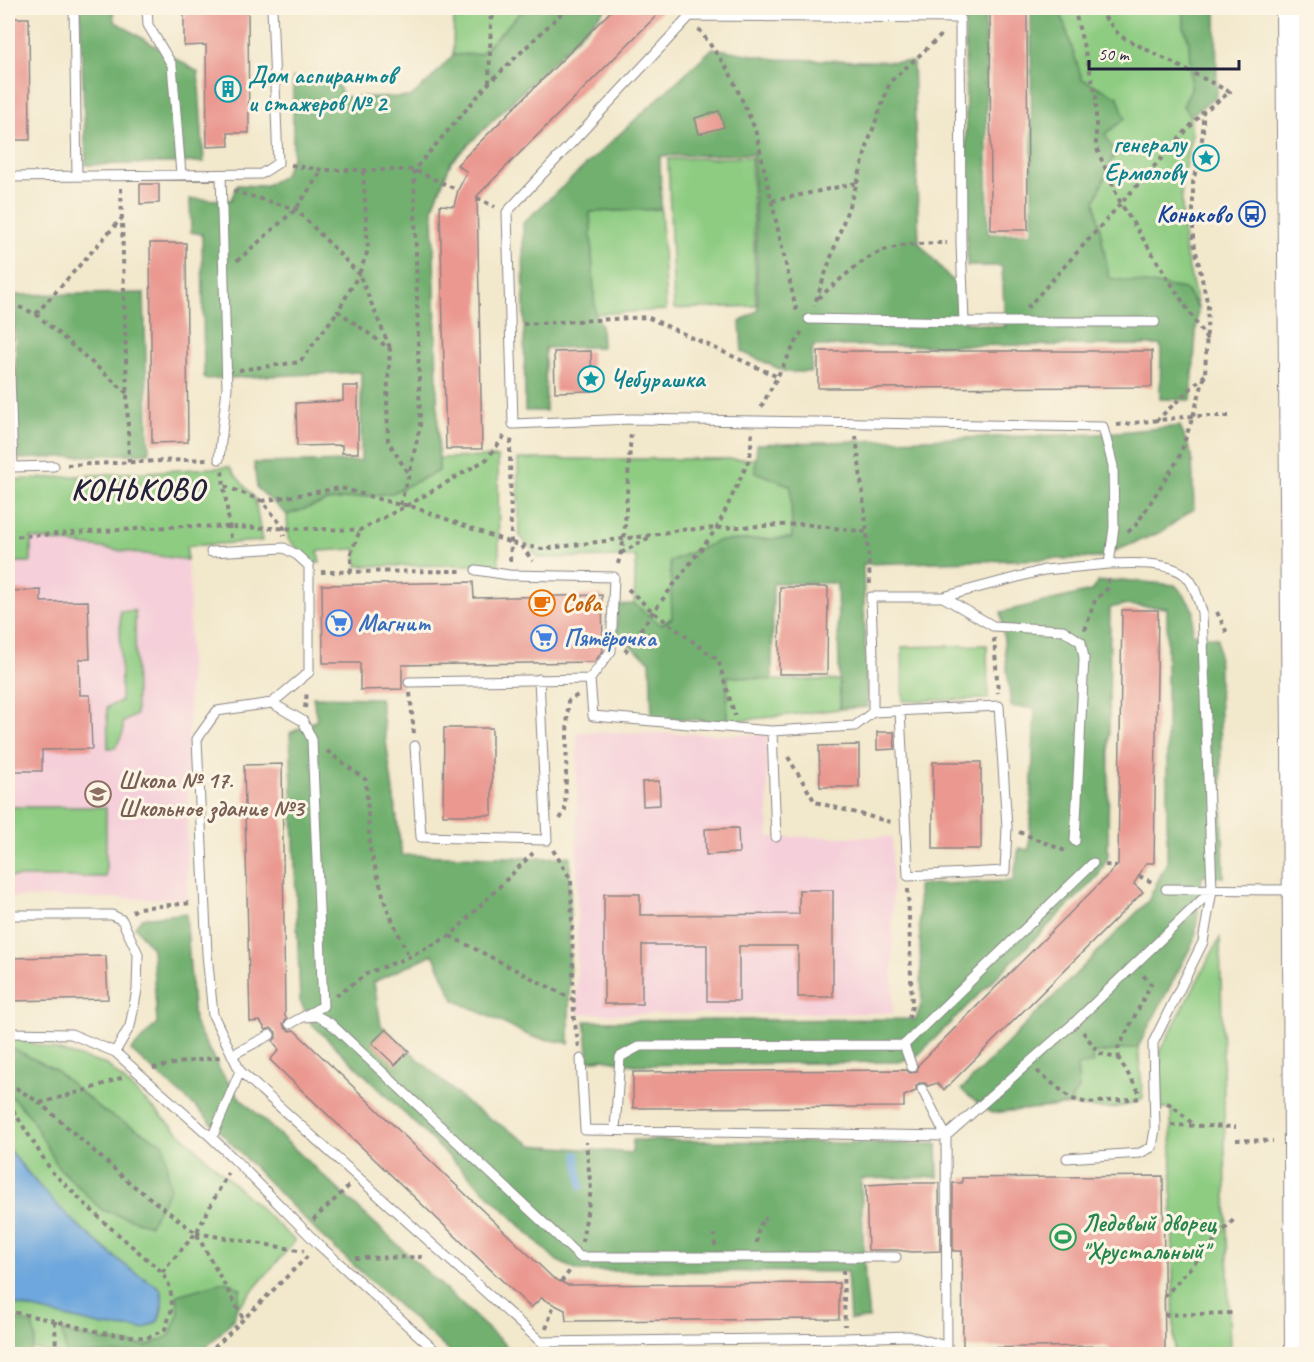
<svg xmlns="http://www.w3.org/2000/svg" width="1314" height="1362" viewBox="0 0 1314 1362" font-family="Caveat,sans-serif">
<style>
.built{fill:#f5cfd9}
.green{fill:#8ecc82;stroke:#58775e;stroke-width:1.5}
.forest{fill:#72b070;stroke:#4a6956;stroke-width:1.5}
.water{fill:#6ea7dd;stroke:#48648c;stroke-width:1.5}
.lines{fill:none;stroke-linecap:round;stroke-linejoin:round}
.stream{stroke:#6ea7dd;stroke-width:6}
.building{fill:#ea9890}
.service-casing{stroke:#8a8584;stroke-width:11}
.primary-casing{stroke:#8a8584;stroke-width:32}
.path{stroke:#8a8584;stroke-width:4;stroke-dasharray:4.5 4.5;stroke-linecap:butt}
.service{stroke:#fff;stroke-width:9}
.primary{stroke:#fff;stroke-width:30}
.labels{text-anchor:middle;stroke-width:6;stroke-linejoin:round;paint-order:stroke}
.culture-label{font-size:24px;font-weight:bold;fill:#0d838f;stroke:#fcf5e5;text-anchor:start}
.transit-label{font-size:24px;font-weight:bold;fill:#164399;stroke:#fcf5e5;text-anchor:end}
.food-label{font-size:24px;font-weight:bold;fill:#c56008;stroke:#fcf5e5;text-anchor:start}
.shop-label{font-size:24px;font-weight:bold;fill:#366cbe;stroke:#fcf5e5;text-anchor:start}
.education-label{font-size:24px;font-weight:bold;fill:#785e54;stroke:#fcf5e5;text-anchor:start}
.leisure-label{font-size:24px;font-weight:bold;fill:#27864d;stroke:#fcf5e5;text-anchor:start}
.district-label{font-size:30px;font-weight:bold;letter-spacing:1.5px;fill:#22223b;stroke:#fcf5e5}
</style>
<rect width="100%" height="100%" fill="#fcf5e5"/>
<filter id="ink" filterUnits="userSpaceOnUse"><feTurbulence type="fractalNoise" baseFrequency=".0167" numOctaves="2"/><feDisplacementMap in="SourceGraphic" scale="12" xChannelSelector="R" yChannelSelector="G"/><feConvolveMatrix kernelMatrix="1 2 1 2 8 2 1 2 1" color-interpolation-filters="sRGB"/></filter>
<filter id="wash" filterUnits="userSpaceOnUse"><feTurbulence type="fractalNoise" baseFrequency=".008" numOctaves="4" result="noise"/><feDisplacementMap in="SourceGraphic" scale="24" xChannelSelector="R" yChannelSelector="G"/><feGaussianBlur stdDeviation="1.35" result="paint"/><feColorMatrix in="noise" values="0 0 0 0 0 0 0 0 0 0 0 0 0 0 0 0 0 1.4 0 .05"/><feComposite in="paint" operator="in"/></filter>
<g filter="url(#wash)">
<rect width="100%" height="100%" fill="#f2e8cc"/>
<path class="built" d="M31 538 187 560 190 585 187 899 8 897V562H30Z
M577 732 766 735 769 837H892L893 1013 577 1014Z"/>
<path class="green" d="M454 8H525L480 54 453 55Z
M1059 8H1184V27L1189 41 1191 89 1183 106 1190 116 1192 135 1181 183 1184 247 1198 308 1185 289 1109 279 1095 201 1115 153 1104 134 1118 97 1082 79Z
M751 157 756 306 674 309 668 159Z
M661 209 666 310 595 314 590 212Z
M498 457 499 565 357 566 356 549 318 551 320 563H313L288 539 287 515 328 501 392 493 439 471V458Z
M518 459H756L755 472 791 485 792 538 718 541 672 618 661 625 634 604 636 557 539 558 519 535Z
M229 467 255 499 262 541 187 546V560L31 538V562H8V505L11 480Z
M120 611H135L136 715 123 722V733L115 748H108L107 707 121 701Z
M987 645 988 699 903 701 902 647Z
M727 676 772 680H840V709L727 722Z
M8 807H106V877H8Z
M1220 938 1230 1354H1174L1171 1109H1161L1160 1051Z
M8 1036 107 1065 295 1241 198 1354H57L8 1344V1303L104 1326 144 1329 158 1321 162 1309V1292L159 1287 135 1273 98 1243 67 1215 46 1195 8 1148Z
M1138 1047 1143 1098C1121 1111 1096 1110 1072 1105V1097L1079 1090 1077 1066 1092 1054Z"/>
<path class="forest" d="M80 8H113L114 21 198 72 204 162 86 165Z
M525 8H607L451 162 433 207 439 471 392 493 328 501 287 515 257 488 254 463 361 461V372L204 379 202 234 191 232 190 199 231 200 237 185 265 186 283 176 293 156V78L336 79 343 97H410L431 79 453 55 480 54Z
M978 8H985L988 234 1032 233 1031 8H1059L1082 79 1118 97 1125 119 1105 134 1115 153 1095 201 1109 278 1185 289 1198 308 1191 400 1160 399 1161 345 813 346 811 372H786L742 352 740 322 758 310 753 154 660 156 661 209 590 212 595 314 601 325 602 347 545 348 546 411H525L523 223 713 48 776 59 913 62 919 243 957 286 964 322 1005 327 1002 266H967L965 20Z
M1184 8H1216L1217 96 1190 116 1183 106 1191 89 1189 41 1184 27Z
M144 293 149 453 19 459 14 295Z
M1180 426 1192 456 1194 509 1161 532 1098 558 863 564 867 707 840 709 837 583H773L772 680 728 676 727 722 652 717 650 661 616 635 618 605 634 604 661 625 672 618 670 561 718 541 792 538 791 486 755 472 757 444 1097 434Z
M1122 580 1175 585 1185 596 1194 612 1192 633 1218 638 1224 877 1202 876 1195 939 1138 1047 1092 1054 1093 1063 1077 1066 1079 1090 1072 1097V1105L991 1113 961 1090 1148 901 1167 862V608L1123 605 1110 608 1108 857 1098 876 918 1055 899 1062 634 1065 604 1059 589 1061 585 1021 916 1019 922 1002 918 885 1013 881 1019 848 1029 850 1035 708 1011 707 1001 612 1091 591 1098 582Z
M313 697 380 698 402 855 545 858 570 856 569 1043 532 1037 454 1000 433 954 374 982 381 1025 469 1105 532 1145 632 1153 633 1140 937 1144 938 1177 861 1179 865 1281 869 1319 850 1320 847 1272 578 1271 557 1261 311 1023 300 1001 290 733 317 720Z
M186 913 194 1022 221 1072 240 1098 514 1353 526 1354H452L318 1233 198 1109 131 1051 157 1023 152 949 135 926 142 918Z
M8 1046 54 1069 103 1111 164 1144 170 1189 150 1225 102 1210 59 1168 29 1115 8 1093Z
M226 1281 241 1289 234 1319 200 1354H66L62 1331 97 1340 147 1346 169 1336 179 1313 177 1295Z
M8 1318 32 1324 36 1339 30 1354H8Z"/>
<path class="water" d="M8 1148C34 1183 64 1214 97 1242 112 1255 128 1269 145 1279 150 1282 157 1285 160 1289 165 1299 161 1312 158 1321L144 1329 104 1326 8 1303Z"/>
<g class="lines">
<path class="stream" d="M577 1154 581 1187"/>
</g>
<g id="blocks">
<path class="building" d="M184 8H223V11H248L249 133H228L229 146 207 147 206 45 184 46Z
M614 8H664L477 196 482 449H446L440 205 454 206 458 190 467 172 457 165Z
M990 8H1027L1028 230H991Z
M8 18H29L30 140H8Z
M719 111 724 127 699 134 695 118Z
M140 184H159V203L140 204Z
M150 243H186L188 442 152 443Z
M591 351 592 391 555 392 554 352Z
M818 351H1152V387L818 388Z
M343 386H358V453H342V445L297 446 296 403 343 401Z
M473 582 474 598 602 595 603 651 594 662 402 665V689L360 690V663H323L322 585Z
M780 587H828L827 674H779Z
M41 590V602L88 601 90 659H79L80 695H90L92 749 42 750V771H8V591Z
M1122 610H1158L1154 863H1146L1134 884 1143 892 944 1090 937 1083 928 1086 925 1083H919L916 1086V1091L904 1096V1107L633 1108V1072L906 1070 910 1073 917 1072 918 1065 1118 865Z
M444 728H492V815H443Z
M877 732H894L895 749 877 750Z
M859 745V787H820L819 746Z
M933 762H981V849H933Z
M282 764 285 1016 287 1018 283 1024 286 1029 290 1031 294 1030 553 1278 567 1285 839 1283V1319L566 1321 565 1310 541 1298 531 1308 270 1060 279 1050 273 1041 276 1038V1032L271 1028 266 1030 260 1021 250 1022 244 765Z
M659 781 660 805 643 806 642 782Z
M738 828 739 853 706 855 705 829Z
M799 890H833V997H798V946H739V1001H707V945H642V1004H604V894H640V915L799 914Z
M106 956 108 999 8 1001V958Z
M386 1029 409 1051 395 1065 372 1043Z
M1163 1176 1165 1354H1143L1139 1348 1128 1354H1112L1107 1346 963 1348 962 1251H953V1183H962V1178Z
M901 1183H939L940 1251 912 1252 896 1250H868L866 1185Z"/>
</g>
</g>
<g filter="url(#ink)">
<use href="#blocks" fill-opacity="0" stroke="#8a8584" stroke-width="1.5"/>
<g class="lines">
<g class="service-casing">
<path id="service" d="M74 8 77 176
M147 8 148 25 172 65 181 174
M687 8 690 16 507 212 513 424 631 419 1103 427 1113 466 1114 527 1109 564C1130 563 1172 561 1187 577 1196 586 1198 601 1202 612L1212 890 1203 942 1153 1043 1155 1129 1152 1147 1140 1153 1067 1158
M690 16 960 18 961 243 964 322 809 319
M8 177 261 174 278 163 272 8
M8 313 13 467H8
M964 322H1155
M219 459 227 388 221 175
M13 467 54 466
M211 552 284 548 297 555 309 566V672L272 703
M476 570 509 575 614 577 611 651 590 679
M943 597 993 626 1063 630 1081 642 1084 658 1075 841
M409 682 590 679 593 716 772 731 855 726 873 712V656L871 597H943L1044 570 1109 564
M873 712 999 706 1007 827 1005 871 908 876 900 711
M772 731 776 837
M415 746 421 837 547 840 539 679
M1166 889 1293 890
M8 915H112L122 920 138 954 137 990 130 1026 115 1052
M305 1017 317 1016 330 1023 580 1257H896
M8 1033 71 1034 115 1052 212 1138
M904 1045 912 1067
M232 1055 270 1035
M581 1059 585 1130 946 1136 922 1089
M240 1071 213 1015 207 954 197 739 217 711 272 703 303 721 312 740 323 1006 290 1024
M615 1130 620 1057 640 1046 904 1045 1093 863
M439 1354 319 1245 235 1160 212 1138 240 1071 541 1342 846 1338 909 1336 946 1346
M947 1354 946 1136 1075 1022 1212 890"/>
</g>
<g class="primary-casing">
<path id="primary" d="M1291 8 1297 742 1300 1354"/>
</g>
<path class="path" d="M488 8 491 20
M1074 8 1096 95V147L1121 204 1207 340
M699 29 729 71 755 129 797 313
M489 83 491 21 497 8
M291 165 322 170H414L458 190
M363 171 368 250 359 274 390 348
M857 183 869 140 890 82 944 33
M121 188 129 463
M233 191 296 209 359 274 338 311 390 349 387 399 388 441 409 475
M477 198 495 207
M772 201 857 183 814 306
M237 261 296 209 322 170
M818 298C836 284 862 258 882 251 903 244 926 243 947 243
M19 307 36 314 127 393
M1027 308 1203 112 1230 92 1120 36 1097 8
M36 314 121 219
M523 324 647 317 778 377
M239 370 300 362 338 311
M761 407 803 329
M1156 421 1205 375
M1117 425 1193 416H1229
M856 436 867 532 870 584
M67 465 207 459
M222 471 231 538
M225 486 262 501 284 528V536
M262 501 341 488 400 505H408L511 543 542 549 653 535 678 530 803 524 867 532
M400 505 409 475 420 426 414 170 489 83 567 8
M1128 532 1136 525 1179 458 1193 416 1205 375 1208 306 1193 238V183L1203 134V113
M8 537 184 526 360 530 408 505 487 459 505 435
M521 546 533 561
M621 553 650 537
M510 561 511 543 510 448 512 437
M618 564 624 539 631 432
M321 572 464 571
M351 572V553L360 530
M628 589 653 612 718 660 735 716
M1217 612 1227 633
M1085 630 1095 600 1108 588V576
M994 638 998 693
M625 652 653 612 717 528 750 458 752 433
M410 693 414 734
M305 708 307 692
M327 751 366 780 370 849 386 906 409 957
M788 757 815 802 894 823
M560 819 565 811 568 701 578 695
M1019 832 1065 851
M553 850 571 880 574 1019 579 1047
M1105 865 1117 866
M1139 876 1154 883
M908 889 912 1006 909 1019
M132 912 138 908 192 903
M450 936 574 1000
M336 996 368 973 409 957 450 936 533 853
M1083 1032 1099 1053 1119 1059 1139 1092
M1119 1059 1118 1049 1151 984 1143 975
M153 1068 178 1063 220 1057
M1037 1071 1072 1099 1088 1103 1142 1098
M8 1083 40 1103 130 1183 196 1233 244 1320
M8 1103 13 1110 52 1172 105 1223 162 1272 169 1285 172 1299 171 1312 165 1329 147 1338 103 1333 55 1321 8 1311
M40 1103 90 1089 123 1077
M1167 1103 1173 1106 1194 1125
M1171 1125 1236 1127
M1236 1140 1273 1141
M313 1220 349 1186
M196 1233 304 1251
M582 1242 591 1190 586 1142
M757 1243V1235L763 1218 766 1219
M715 1246V1234
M355 1258 426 1257
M843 1270 845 1326
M162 1272 196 1233 228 1173
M561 1282 572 1268
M1164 1297 1235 1218
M1164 1315 1234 1313
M55 1321 56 1354
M546 1329 554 1304
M208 1354 310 1254
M522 1354 530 1349"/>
<use href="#service" class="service"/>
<use href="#primary" class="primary"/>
</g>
</g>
<defs>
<g id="building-ring" transform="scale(1.35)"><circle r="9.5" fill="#fcf5e5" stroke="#0f9aa8" stroke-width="1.5"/><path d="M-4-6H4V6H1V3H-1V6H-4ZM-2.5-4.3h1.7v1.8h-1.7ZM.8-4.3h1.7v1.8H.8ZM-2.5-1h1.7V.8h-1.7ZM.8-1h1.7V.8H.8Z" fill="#0f9aa8"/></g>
<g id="sight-ring" transform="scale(1.35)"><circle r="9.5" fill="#fcf5e5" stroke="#0f9aa8" stroke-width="1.5"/><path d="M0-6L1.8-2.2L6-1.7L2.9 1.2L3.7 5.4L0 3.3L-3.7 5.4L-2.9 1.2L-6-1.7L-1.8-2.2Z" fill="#0f9aa8"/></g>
<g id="bus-ring" transform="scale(1.35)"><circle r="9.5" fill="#fcf5e5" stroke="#1a4fb4" stroke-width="1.5"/><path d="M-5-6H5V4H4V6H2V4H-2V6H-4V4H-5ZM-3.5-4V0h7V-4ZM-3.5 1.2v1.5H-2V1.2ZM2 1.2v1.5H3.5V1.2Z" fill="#1a4fb4"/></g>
<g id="cafe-ring" transform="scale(1.35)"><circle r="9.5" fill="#fcf5e5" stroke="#e8710a" stroke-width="1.5"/><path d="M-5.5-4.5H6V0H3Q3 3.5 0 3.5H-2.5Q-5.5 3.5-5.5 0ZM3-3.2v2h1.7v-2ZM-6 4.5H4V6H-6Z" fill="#e8710a"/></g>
<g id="supermarket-ring" transform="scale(1.35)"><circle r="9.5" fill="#fcf5e5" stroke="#3f7fe0" stroke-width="1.5"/><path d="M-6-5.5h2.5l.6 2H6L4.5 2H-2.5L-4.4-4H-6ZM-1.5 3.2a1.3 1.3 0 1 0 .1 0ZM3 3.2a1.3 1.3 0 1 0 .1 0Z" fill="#3f7fe0"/></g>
<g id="school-ring" transform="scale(1.35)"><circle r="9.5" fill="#fcf5e5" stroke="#8d6e63" stroke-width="1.5"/><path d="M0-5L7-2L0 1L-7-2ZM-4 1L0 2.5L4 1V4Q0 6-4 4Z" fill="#8d6e63"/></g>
<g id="stadium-ring" transform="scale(1.35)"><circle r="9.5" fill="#fcf5e5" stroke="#2e9e5b" stroke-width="1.5"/><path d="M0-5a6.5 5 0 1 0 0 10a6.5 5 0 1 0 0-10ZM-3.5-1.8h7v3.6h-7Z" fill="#2e9e5b"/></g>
</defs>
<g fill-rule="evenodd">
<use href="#building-ring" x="228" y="89"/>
<use href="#sight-ring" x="1206" y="158"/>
<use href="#bus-ring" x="1252" y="214"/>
<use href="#sight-ring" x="591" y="379"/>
<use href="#cafe-ring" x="542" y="603"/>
<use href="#supermarket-ring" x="339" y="623"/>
<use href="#supermarket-ring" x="544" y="638"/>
<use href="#school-ring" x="98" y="794"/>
<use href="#stadium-ring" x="1063" y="1237"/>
</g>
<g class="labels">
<g class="culture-label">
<text x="248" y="83">Дом аспирантов<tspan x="248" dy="28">и стажеров № 2</tspan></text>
<text x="1186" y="152" text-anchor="end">генералу<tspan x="1186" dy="28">Ермолову</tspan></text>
<text x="610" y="387">Чебурашка</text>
</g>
<g class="transit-label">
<text x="1232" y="222">Коньково</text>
</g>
<g class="food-label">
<text x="562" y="611">Сова</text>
</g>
<g class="shop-label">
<text x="358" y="631">Магнит</text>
<text x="564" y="646">Пятёрочка</text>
</g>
<g class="education-label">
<text x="118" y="788">Школа № 17.<tspan x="118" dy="28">Школьное здание №3</tspan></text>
</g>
<g class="leisure-label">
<text x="1082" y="1231">Ледовый дворец<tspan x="1082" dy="28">"Хрустальный"</tspan></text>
</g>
<g class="district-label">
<text x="138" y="499">КОНЬКОВО</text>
</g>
</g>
<rect width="1314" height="1362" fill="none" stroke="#fcf5e5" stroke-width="30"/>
<path d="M1089 60v9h150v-9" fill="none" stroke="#22223b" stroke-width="3"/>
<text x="1098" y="60" font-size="18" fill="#22223b" stroke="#fcf5e5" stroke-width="4.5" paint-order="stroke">50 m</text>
</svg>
